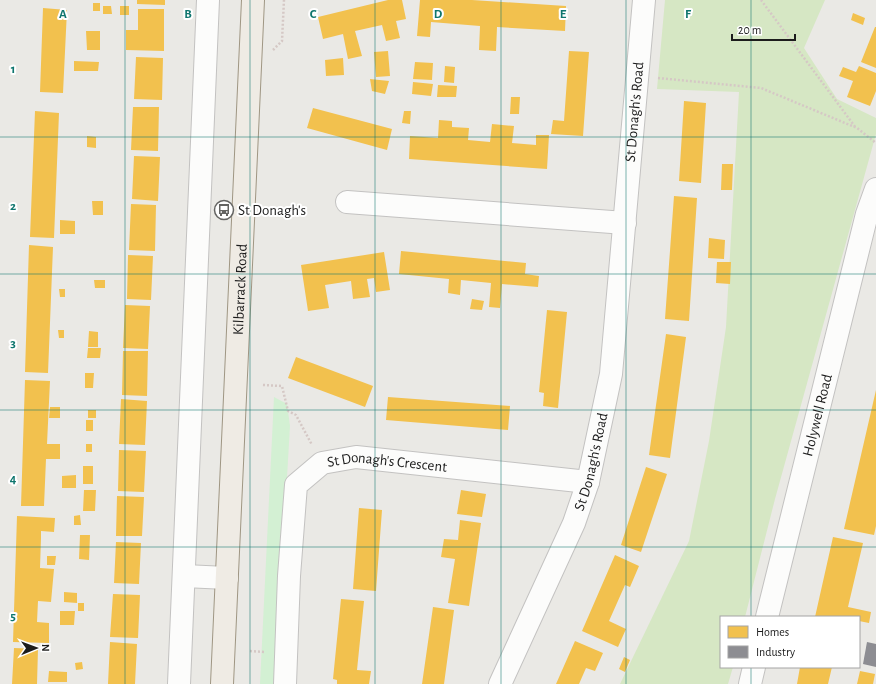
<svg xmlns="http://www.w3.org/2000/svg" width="876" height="684" viewBox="0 0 876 684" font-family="'Alegreya Sans',sans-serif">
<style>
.grass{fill:#d6e7c4}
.park{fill:#d3f0d3}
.homes{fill:#f2c14e}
.industry{fill:#8d8d92}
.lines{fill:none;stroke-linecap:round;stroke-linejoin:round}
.minor-casing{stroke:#c3c2c1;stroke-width:24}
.major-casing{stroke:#9f9683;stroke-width:24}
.path{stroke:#d5c8c5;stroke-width:2.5;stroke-dasharray:2 2;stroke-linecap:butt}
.minor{stroke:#fcfcfb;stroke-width:22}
.major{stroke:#efebe4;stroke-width:22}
.grid{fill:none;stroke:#0f766e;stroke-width:1;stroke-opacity:0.55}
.labels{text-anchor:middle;stroke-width:4;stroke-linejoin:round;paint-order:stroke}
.street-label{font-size:15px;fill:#1c1c1c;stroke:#fff}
.poi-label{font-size:15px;fill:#1c1c1c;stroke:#fff;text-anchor:start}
.grid-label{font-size:13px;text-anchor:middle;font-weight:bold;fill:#0f766e;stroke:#fff;stroke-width:4;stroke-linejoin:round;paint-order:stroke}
</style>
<rect width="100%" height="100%" fill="#eae9e5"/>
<path class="grass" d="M665 0H825L804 48 837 99 876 118V134L775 499 745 617H721V667H733L728 684H620L689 541 709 441 726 327 739 92 657 89Z"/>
<path class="park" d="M274 397 287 404 290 426 275 684H260Z"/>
<path class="homes" d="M137 0H165V5L137 4Z
M388 0H402L406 19 396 21 400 38 386 41 382 25 355 31 362 56 348 59 343 34 323 39 318 17Z
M420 0H472L566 6 565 31 497 27 496 51 479 50 480 26 431 22 430 37 417 36Z
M93 3H100V11H93Z
M103 6H111L112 14H103Z
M120 6H129V15H120Z
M43 8 67 10 63 93 40 92Z
M138 9H164V51L126 50V30H138Z
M853 13 865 18 863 25 851 20Z
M875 27H876V68L861 62Z
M86 31H100V50H87Z
M388 51 390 76 376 77 374 52Z
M569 51 589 52 583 136 551 134 553 120 564 121Z
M136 57 163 58 162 100 134 99Z
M343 58 344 75 326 76 325 60Z
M74 61 99 62 98 71H74Z
M415 62 433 63 432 80 413 79Z
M445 66 455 67 454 83 444 82Z
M859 66 876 73V91L870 106 847 97 853 81 839 76 843 67 856 72Z
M370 79 389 81 385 94 372 91Z
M413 82 433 84 431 96 412 94Z
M438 85 457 86 456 97H437Z
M511 97H520L519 114H510Z
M684 101 706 103 701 183 679 181Z
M133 107H159L158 151 131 150Z
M313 108 392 129 387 150 307 128Z
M35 111 59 113 54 238 30 237Z
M404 111H411L410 124 402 123Z
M439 120 452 121V127L469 128 468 140 490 142 492 124 514 126 512 143 536 145V135H549L547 169 409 159 410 136 438 138Z
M87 136 96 137V148L87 147Z
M134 156 160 157 158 201 132 199Z
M722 164H733L732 190H721Z
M674 196 697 198 689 321 665 319Z
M92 201H103V215H93Z
M131 204 156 205 155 251 129 250Z
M60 220 75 221V234H60Z
M709 238 725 240 724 259 708 258Z
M29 245 53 247 48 373 25 372Z
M401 251 526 263 525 274 539 276 538 287 502 284 500 308 489 307 491 283 461 280 460 295 448 293 449 279 399 274Z
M384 252 390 290 376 292 374 278 367 279 370 297 353 299 351 281 325 285 329 308 308 311 301 265Z
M128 255 153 256 151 300 127 299Z
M717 262H731L730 284 716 283Z
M94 280H105V288H95Z
M59 289H65V297H60Z
M472 299 484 301 482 310 470 309Z
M125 305 150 306 148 349 123 348Z
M547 310 567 312 558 408 543 406 544 393 539 392Z
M58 330H64V338H59Z
M89 331 98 332V347H88Z
M666 334 686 337 670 458 649 455Z
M88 348H101L100 358H87Z
M123 351H148L147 396 122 395Z
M296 357 373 386 365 407 288 378Z
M85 373H94L93 388H85Z
M25 380 50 381 47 444H60V459H46L44 506H21Z
M876 390V526L874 535 844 529Z
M388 397 510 406 508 430 386 420Z
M121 399 147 401 145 445 119 444Z
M50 407H60V418H49Z
M88 410H96V418H88Z
M86 420H93V431H86Z
M86 444H92V452H86Z
M119 450 146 451 144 492 118 491Z
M83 466H93V484H83Z
M646 467 667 474 641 552 621 545Z
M76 475V488H62V476Z
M84 490H96L95 511H83Z
M461 490 486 494 482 517 457 514Z
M117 496 144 497 142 536H116Z
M359 508 382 510 376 591 353 589Z
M80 515 81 525H74V516Z
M17 516 55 518 54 532 41 531V538L40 568 54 569 51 602 38 601 37 622 49 623V643L13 642Z
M460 520 481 523 469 606 448 603 455 559 441 557 444 539 458 540Z
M80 535H90L89 560 79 559Z
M833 537 863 543 848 607 871 612 869 623 859 621V617H815Z
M116 542 141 543 139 584 114 583Z
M615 555 639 566 630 587 625 585 609 621 626 629 618 647 582 631Z
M47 556H56L55 565H47Z
M64 592 77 593V603L64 602Z
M113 594 140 595 138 638 110 637Z
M341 599 364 601 357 670 371 671 369 684H337V680L333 679Z
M78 603H84V611H78Z
M433 607 454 610 444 684H422Z
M60 611H75L74 625H60Z
M575 641 603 653 595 671 586 668 579 684H556Z
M110 642 137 644 135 684H108Z
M14 648 38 649 37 684H12Z
M624 657 630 660 625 672 619 669Z
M82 662 83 669 76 670 75 663Z
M800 667H832L828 684H797Z
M49 671 67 672V682H48Z
M860 671 875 674 873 684H857Z"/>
<path class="industry" d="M867 642 876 644V667L863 664Z"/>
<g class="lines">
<g class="minor-casing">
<g id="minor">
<path d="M347 202 625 223"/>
<path d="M184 576 227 578"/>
<path id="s1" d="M767 617 867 214 876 189"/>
<path d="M179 684 208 0"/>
<path id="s2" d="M285 684 289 576 296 485 322 463 356 457 588 482"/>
<path id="s3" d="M500 684 574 523 588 482 611 374 644 0"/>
<path d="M750 684 754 667"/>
</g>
</g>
<g class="major-casing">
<g id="major">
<path id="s4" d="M222 684 253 0"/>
</g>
</g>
<path class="path" d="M761 0 856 128
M273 50 282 41 284 0
M658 78 761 88 857 128 876 143
M263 385 282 386 288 411 296 415 312 445
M250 651 265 652"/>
<use href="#minor" class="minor"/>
<use href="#major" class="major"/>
</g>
<path class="grid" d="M125 0V684M250 0V684M375 0V684M501 0V684M626 0V684M751 0V617M0 137H876M0 274H876M0 410H876M0 547H876M751 667V684"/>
<defs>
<g id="bus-ring" transform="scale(1)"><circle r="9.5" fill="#fff" stroke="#646462" stroke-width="1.5"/><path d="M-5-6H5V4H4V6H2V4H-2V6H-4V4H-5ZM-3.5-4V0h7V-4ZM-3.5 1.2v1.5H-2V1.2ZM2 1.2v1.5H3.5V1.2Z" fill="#646462"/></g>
</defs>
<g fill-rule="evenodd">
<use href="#bus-ring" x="224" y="210"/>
</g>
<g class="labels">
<g class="street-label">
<text dy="5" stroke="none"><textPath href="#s3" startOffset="594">St Donagh's Road</textPath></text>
<text dy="5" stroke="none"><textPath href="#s4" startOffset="395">Kilbarrack Road</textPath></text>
<text dy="5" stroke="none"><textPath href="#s1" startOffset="208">Holywell Road</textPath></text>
<text dy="5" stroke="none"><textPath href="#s3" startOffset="241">St Donagh's Road</textPath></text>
<text dy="5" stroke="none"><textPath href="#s2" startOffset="299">St Donagh's Crescent</textPath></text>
</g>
<g class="poi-label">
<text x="238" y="215">St Donagh's</text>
</g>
</g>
<g class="grid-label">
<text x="63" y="18">A</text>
<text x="188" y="18">B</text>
<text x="313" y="18">C</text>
<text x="438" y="18">D</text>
<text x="563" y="18">E</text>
<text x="688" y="18">F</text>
<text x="13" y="73">1</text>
<text x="13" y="210">2</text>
<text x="13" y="347">3</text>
<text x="13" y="483">4</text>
<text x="13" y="620">5</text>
</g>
<rect x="720" y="616" width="140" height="52" fill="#ffffff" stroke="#a4a4a4"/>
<rect x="728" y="626" width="20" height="12" fill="#f2c14e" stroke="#a4a4a4"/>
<text x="756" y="636" font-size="12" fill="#1c1c1c">Homes</text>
<rect x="728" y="646" width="20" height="12" fill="#8d8d92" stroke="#a4a4a4"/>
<text x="756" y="656" font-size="12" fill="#1c1c1c">Industry</text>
<g transform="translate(36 648) rotate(89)" stroke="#ffffff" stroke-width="3" paint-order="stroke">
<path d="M0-3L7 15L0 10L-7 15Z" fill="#1c1c1c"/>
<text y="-6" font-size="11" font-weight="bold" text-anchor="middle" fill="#1c1c1c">N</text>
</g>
<path d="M732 34v6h63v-6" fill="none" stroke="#1c1c1c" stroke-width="2"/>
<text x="738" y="34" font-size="12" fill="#1c1c1c" stroke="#ffffff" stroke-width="3" paint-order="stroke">20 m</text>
</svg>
